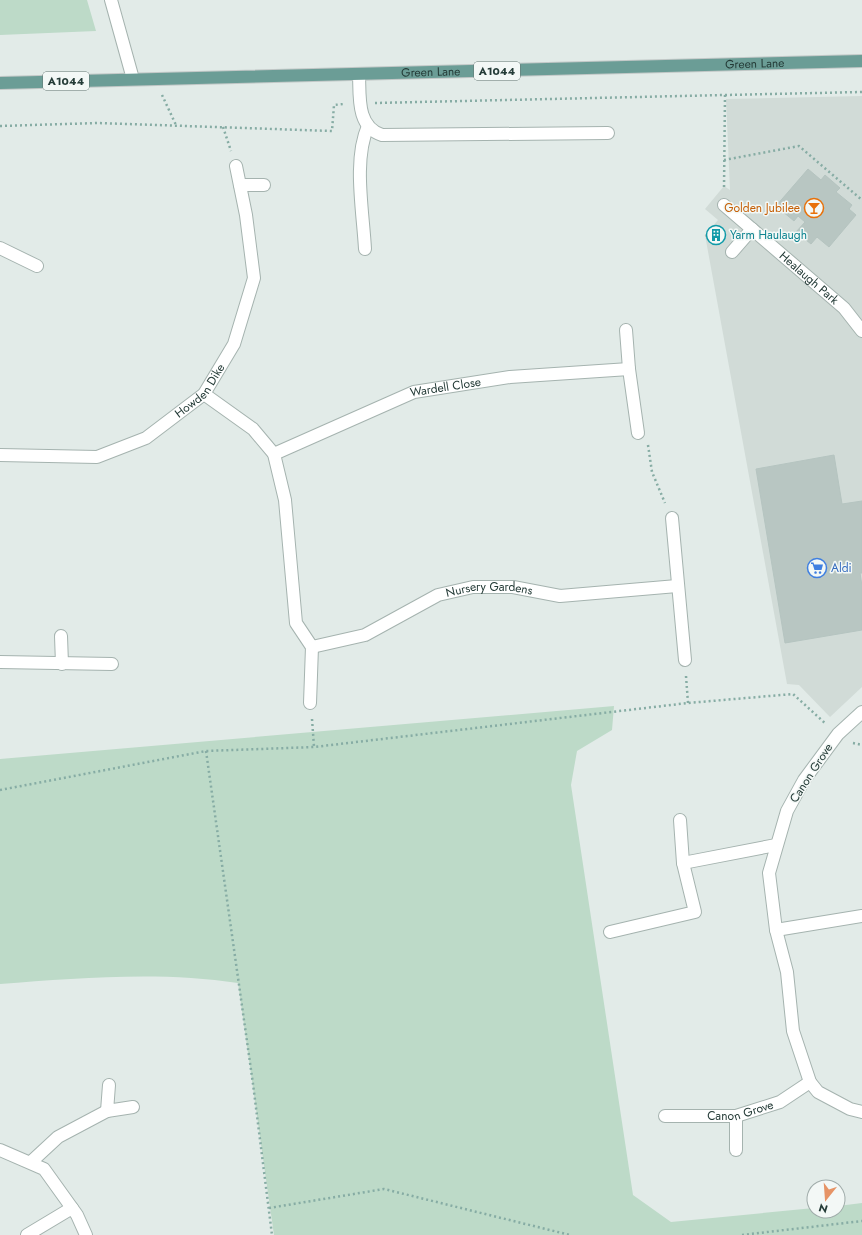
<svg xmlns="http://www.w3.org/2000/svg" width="862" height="1235" viewBox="0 0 862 1235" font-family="Jost,sans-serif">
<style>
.built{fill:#d1dbd7}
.green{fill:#bddac8}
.building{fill:#b8c6c2;stroke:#b5c4c0}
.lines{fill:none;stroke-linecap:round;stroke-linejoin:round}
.minor-casing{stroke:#a5b3af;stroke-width:14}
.major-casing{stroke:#c2c8c7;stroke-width:14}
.path{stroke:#86aca4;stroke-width:2.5;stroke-dasharray:2 3;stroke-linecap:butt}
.minor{stroke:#fff;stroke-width:12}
.major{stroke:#6b9d96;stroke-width:12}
.labels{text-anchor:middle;stroke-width:3;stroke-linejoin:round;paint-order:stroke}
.shield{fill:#f3f8f6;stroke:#627470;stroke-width:1}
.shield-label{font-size:11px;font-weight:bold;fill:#243b37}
.street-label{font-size:12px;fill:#243b37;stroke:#f3f8f6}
.food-label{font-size:12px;fill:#c56008;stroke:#f3f8f6;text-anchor:end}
.culture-label{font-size:12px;fill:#0d838f;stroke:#f3f8f6;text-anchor:start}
.shop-label{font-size:12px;fill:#366cbe;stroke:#f3f8f6;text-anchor:start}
</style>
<rect width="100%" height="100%" fill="#e2ebe8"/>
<path class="built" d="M862 96V687L830 717 799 685 787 684 705 235 718 220 705 209 724 186 730 190 726 99Z"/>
<path class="green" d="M0 0H87L96 31 0 35Z
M614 706 612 730 577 751 571 785 633 1195 671 1222 814 1208V1211H838V1206L862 1203V1235H274L238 983C161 971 77 978 0 984V759Z"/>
<path class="building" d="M808 169 821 180 825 175 840 188 836 192 852 205 849 209 856 215 829 247 817 237 811 244 796 232 805 222 798 216 794 221 776 206Z
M714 225 726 234 717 245 705 236Z
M834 455 842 504 862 501V573H860L862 586V630L785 643 756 469Z"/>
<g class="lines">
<g class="minor-casing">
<g id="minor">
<path d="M111 0 133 79"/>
<path d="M359 74C360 95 356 127 382 135L608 133"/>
<path d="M240 185H264"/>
<path id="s1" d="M724 205 844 308 862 331"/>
<path d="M0 248 37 266"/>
<path d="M365 249C363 211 353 160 368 126"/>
<path d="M732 252 752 229"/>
<path d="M626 330 629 369 638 433"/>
<path id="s2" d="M204 394 253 429 274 454 285 500 296 623 312 647 365 635 438 595 473 587H513L560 596 677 586"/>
<path id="s3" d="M274 454 414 392 510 377 629 369"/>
<path id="s4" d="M0 455 97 457 146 438 204 394 234 344 254 278 246 215 236 166"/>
<path d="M672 518 685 660"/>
<path d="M61 636 62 664"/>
<path d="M0 662 112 664"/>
<path d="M310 703 312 647"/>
<path d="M862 712 838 734 804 780 787 811 769 873 776 930 787 972 793 1031 810 1082 818 1092 850 1109 862 1112"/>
<path d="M683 863 776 845"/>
<path d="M776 930 862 916"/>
<path d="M610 932 695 912 683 863 680 820"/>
<path d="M109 1085 107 1111 133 1107"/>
<path id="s5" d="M665 1116H736L780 1102 810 1082"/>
<path d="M736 1116V1150"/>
<path d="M0 1150 44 1169 77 1215 86 1235"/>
<path d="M31 1162 58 1137 107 1111"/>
<path d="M27 1235 72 1208"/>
</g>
</g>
<g class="major-casing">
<g id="major">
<path id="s6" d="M0 83 862 61"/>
</g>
</g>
<path class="path" d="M162 95 176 125
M725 95 862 92
M375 103 725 95 724 189
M0 126 98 123 332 131 334 105 344 104
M223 127 231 151
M724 160 799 146 862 200
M648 445 652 472 665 503
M686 676 688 703
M312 719 314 747
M853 743 862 745
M206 751 253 1084 272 1235
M0 790 206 751 314 747 688 703 793 694 826 724
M269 1208 384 1189 570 1235
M742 1235 862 1221"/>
<use href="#minor" class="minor"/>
<use href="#major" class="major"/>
</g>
<defs>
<g id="bar-ring" transform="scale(1)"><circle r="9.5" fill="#f3f8f6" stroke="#e8710a" stroke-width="1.5"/><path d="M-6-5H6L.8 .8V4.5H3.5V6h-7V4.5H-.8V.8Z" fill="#e8710a"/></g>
<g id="building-ring" transform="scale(1)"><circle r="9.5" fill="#f3f8f6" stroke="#0f9aa8" stroke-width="1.5"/><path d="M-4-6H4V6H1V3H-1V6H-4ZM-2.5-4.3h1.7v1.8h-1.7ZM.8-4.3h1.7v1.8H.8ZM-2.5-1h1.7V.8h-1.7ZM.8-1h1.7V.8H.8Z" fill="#0f9aa8"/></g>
<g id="supermarket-ring" transform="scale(1)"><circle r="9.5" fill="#f3f8f6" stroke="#3f7fe0" stroke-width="1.5"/><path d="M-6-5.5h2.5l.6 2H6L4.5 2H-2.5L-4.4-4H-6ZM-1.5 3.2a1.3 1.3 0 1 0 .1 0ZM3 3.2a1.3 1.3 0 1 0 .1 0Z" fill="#3f7fe0"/></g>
</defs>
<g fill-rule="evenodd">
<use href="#bar-ring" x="814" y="208"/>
<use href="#building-ring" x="716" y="235"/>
<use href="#supermarket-ring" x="817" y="568"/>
</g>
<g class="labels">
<g class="shield">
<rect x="474" y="62" width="46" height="18" rx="3"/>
<rect x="43" y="72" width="46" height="18" rx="3"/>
</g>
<g class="shield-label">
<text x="497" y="75">A1044</text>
<text x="66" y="85">A1044</text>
</g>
<g class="street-label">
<text dy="4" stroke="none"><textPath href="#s6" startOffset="755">Green Lane</textPath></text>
<text dy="4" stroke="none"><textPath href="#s6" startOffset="431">Green Lane</textPath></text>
<text dy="4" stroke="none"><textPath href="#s1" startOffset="112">Healaugh Park</textPath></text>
<text dy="4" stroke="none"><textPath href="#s3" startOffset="185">Wardell Close</textPath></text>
<text dy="4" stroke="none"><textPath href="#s4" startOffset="222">Howden Dike</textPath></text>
<text dy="4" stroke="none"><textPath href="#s2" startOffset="482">Nursery Gardens</textPath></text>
<text transform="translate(811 773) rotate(-57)" y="4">Canon Grove</text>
<text dy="4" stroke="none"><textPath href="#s5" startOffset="76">Canon Grove</textPath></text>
</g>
<g class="food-label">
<text x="800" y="212">Golden Jubilee</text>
</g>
<g class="culture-label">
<text x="730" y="239">Yarm Haulaugh</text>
</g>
<g class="shop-label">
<text x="831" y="572">Aldi</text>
</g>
</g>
<g transform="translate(826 1199) rotate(197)"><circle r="19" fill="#f3f8f6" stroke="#a0acaa"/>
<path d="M0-3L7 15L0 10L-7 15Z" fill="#e69466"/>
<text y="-6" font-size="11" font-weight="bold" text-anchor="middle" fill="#243b37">N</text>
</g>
</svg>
